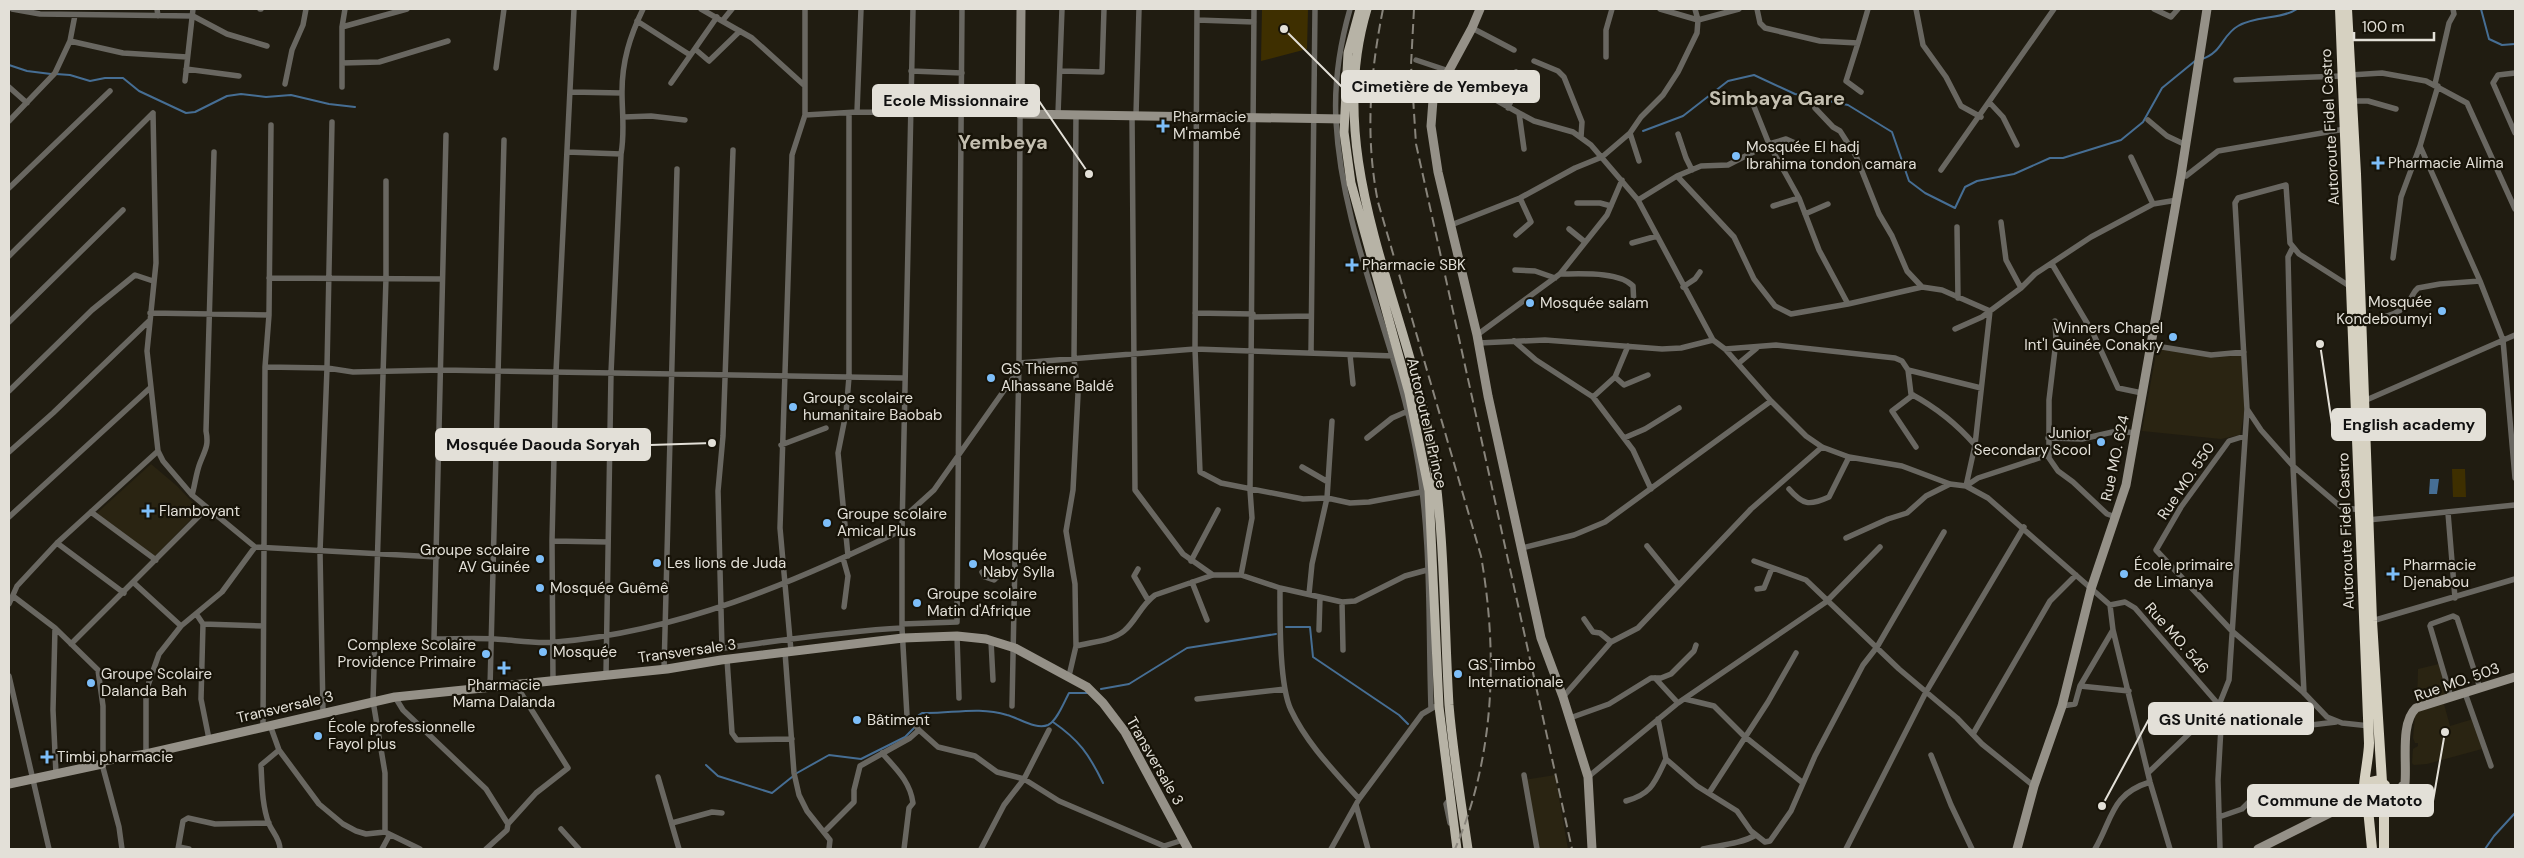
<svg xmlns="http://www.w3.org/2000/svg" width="2524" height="858" viewBox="0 0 2524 858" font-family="'DM Sans',sans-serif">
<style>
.built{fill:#2a2412}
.green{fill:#3e2f00}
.water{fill:#466e94}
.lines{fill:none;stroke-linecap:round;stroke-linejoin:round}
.stream{stroke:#466e94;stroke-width:2}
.street{stroke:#696761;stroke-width:5.5}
.secondary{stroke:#959188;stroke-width:9}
.primary{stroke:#b7b3a6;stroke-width:9}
.highway{stroke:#d6d1c1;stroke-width:10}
.rail{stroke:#88847b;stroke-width:2;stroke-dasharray:10 5;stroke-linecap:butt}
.poi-dot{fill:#7dbef9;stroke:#171308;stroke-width:2}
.labels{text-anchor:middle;stroke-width:4.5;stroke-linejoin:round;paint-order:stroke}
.poi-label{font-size:15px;fill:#e3e0d8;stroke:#171308;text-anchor:start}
.street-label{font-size:15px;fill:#e3e0d8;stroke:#171308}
.district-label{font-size:20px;font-weight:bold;fill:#c4bfb0;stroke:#171308}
.leader{fill:none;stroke:#e3e0d8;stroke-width:2}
.callout-dot{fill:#e3e0d8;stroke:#171308;stroke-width:2}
.callout{fill:#e3e0d8;stroke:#e3e0d8;stroke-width:2}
.callout-label{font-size:16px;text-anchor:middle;font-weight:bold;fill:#111}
</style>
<rect width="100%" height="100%" fill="#201c11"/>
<path class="built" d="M2157 348 2214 358 2241 355 2245 408 2240 435 2221 439 2142 431Z
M151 464 177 486 200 510 154 557 97 513Z
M2439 664 2448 694 2417 704 2418 669Z
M2444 704 2450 726 2473 719 2482 749 2427 764 2414 765 2412 763 2413 749 2418 746V743H2415L2413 738 2415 716 2417 712Z
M1555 775 1568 849H1537L1524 780Z"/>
<path class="green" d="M1262 9H1308L1307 49 1261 61Z
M2452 469H2465L2466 497H2453Z"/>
<path class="water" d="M2430 479H2439L2437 494H2429Z"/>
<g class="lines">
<path class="stream" d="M2481 9 2489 39 2502 45 2515 44
M2202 59C2222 53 2222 35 2238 26 2254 16 2283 19 2297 9
M9 65 27 71 51 74
M56 74 70 75 90 81 105 78H123L139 91 186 113 195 112 227 96 241 94 266 97 291 95 329 104 355 107
M1643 131 1683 116 1728 81 1754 75 1795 94 1848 105 1892 132 1909 181 1925 193 1955 208 1965 187 1977 181 2014 174 2050 158H2063L2121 140 2143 122 2162 88 2195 61
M1286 627H1310L1313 657 1399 715 1408 724
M1101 689 1129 684 1187 648 1276 634
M916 717 922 713C951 714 978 706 1007 715 1019 718 1036 730 1048 725 1057 721 1064 702 1069 693H1088
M1053 722C1079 740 1089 754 1103 783
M706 765 718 776 772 793 792 777
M797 773 829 755 861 759 905 737 914 728
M2485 849 2494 836 2515 813"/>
<path class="street" d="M12 9 40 14 193 16 227 34 267 46
M157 9 158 16
M260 9H261
M701 9 752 38 805 86V115
M805 9V86
M913 9 902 530V628L907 716 919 730 938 747 975 756 997 772 1024 779 1059 801 1164 846 1183 840
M1197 9 1195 349 1200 472 1221 483 1303 499 1327 498 1350 503 1369 502 1422 492
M1350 9C1340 44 1334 84 1336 121 1342 235 1396 340 1416 451 1432 535 1428 623 1431 708
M1660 9 1698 20 1695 9
M1757 9 1760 23 1765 28 1820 41 1858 43 1868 9
M1916 9 1923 45 1946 77 1961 106 1981 117
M2154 9 2171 17 2178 9
M75 15 70 41 123 53 187 57
M723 20 732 9
M1197 20 1254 22
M637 21 690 55
M342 27 407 9
M1472 28 1514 50
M1858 43 1846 81 1861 92
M695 49 709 61 740 31
M1606 57V30L1612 9
M1416 60 1449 71
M1534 61 1558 71 1564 77 1582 122 1581 137
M342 63 379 62 448 41
M496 68 504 9
M186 69 239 76
M911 71 962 73
M1061 71 1102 72 1104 9
M1448 73 1519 113 1534 121 1573 132 1591 145 1638 200 1713 340 1725 349 1771 401 1806 436 1822 447 1849 457 1902 466 1950 484 1966 486 1988 498 2110 605 2113 630 2150 782 2170 849
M2515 73 2498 75 2493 83 2515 133
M2350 75 2382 73 2426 81 2467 103 2515 209
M2236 80 2342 76
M185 81 193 9
M671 83 717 17
M285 84 292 50 303 25 306 9
M2435 84 2449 23 2454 14 2453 9
M2438 86 2420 146 2480 281
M9 87 27 103
M342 87V27L345 9
M571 92 622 93
M2351 101H2368L2396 109
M1990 103 2003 117 2017 145
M1753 104 1769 144 1799 198 1819 250 1848 304 1922 287 1942 290 1990 311 1982 317 1955 329
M1508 108 1520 79 1516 72
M1815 108 1833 127 1840 131 1856 156 1879 214 1892 236 1907 271 1922 287
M857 112 861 9
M153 113 156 263 147 351 158 451 163 461 192 495 255 547 437 557
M1519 113 1524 149
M1058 114 1062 9
M1132 115 1135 490 1183 554 1213 575
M1136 115 1139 9
M624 117 651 116 685 120
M2148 120 2167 136 2186 145
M9 121 55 73 70 41
M1630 133 1639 161
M1678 134 1686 158 1692 170
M446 135 434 639C455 639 475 638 495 639 515 640 536 644 556 642 678 632 793 583 902 530
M567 152 621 154
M2131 157 2153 204
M1941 170 2054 9
M2181 175 2186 176 2218 151 2345 129
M1677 176 1701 166 1728 165 1769 144 1786 139 1795 143 1799 150
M9 188 110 91
M1638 200 1677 176 1734 237 1754 279 1775 306 1791 314 1848 304
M1577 203H1600L1611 206
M1773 206 1799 198
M1805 214 1828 204
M2001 222 2006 260 2021 288
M1451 225 1520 198 1575 168 1602 157 1630 133 1641 117 1663 95 1678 72 1697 33 1698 20 1739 9
M1957 227 1958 298
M1569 229 1585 242
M1516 235 1531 222 1520 198
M1632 243 1657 236
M2293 247 2288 257 2293 466 2304 693
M9 256 153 113
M2393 258 2401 197 2420 146
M2052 264 2093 333 2118 388 2142 393
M1515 270 1535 271 1555 278
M1560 274C1579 274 1619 271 1633 286L1634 306
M269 278 442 279
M1683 287 1695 279 1700 272
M2351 287 2299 254 2290 243 2286 185 2238 198 2235 203 2247 409 2261 430 2293 466 2341 507 2360 510
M150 313 269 315
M1195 313 1253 314
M1253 317 1311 316
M2361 318C2378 318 2398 318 2409 301 2413 296 2413 292 2418 288L2440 284 2480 281 2503 340 2515 478
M2055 321 2056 341 2049 400V458L2058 471 2073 482 2107 514 2116 517
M9 322 123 210
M1477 335 1560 274 1607 215 1622 180
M1514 341 1536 360 1593 397 1633 450 1651 489
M1479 343 1545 340 1662 349 1681 348 1713 340
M2150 345 2211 355 2244 352
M1725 349 1776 345 1895 358 1902 361 1908 370 1981 388
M1311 353 1315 9
M1350 355 1353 384
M1019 363 1195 349 1394 356
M1739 363 1757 348
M265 367 327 368 353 372 442 370 903 378
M1908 370 1911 394C1937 408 1956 423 1975 445
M1615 377 1624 385 1648 375
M9 391 92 310 135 275 153 281
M1913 395 1892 411 1916 447
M1593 397 1615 377 1628 346
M2364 401 2515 335
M2245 436 2229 441 2181 507 2156 550 2231 630 2304 693 2327 717 2342 723 2370 726
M1367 438 1392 418 1408 411
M1624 438 1645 429 1679 408
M2048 438 2082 439 2117 431 2136 433
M781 445 826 428
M9 452 53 413 149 321
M1302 467 1328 482
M1966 486 1975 445 1990 311 2021 288 2035 274 2091 237 2153 204 2177 200
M1966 486 1978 478 2048 455
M1789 489C1803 505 1809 506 1829 497L1849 457
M192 495C195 485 196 473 200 463 205 450 209 446 206 431L214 152
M91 512 156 560
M2448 513 2455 598
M9 517 150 388
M902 519 934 490 1017 372
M2368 520 2515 505
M1846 538 1888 519 1907 513 1926 496 1950 484
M552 541 608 542
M57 543 124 593
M1647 546 1678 584
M1522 548 1574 535 1605 522 1771 401
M848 556 838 453 846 413 849 377V113
M843 558 848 576 844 607
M1191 561 1218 510
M1754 561 1806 580 1899 669 1957 718 1982 744 2034 786
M1138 569 1134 576 1148 600
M982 572 985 577 994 580 1000 574 1016 572
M1241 575 1252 518 1250 490 1254 9
M1192 582 1207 620
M134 583 181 626
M1280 588C1280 618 1279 685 1291 710 1307 744 1335 772 1359 799
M1757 589 1764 588 1772 568
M1309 594 1312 564 1327 498 1332 421
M13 596 55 628 98 670 103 706V761
M1342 602 1343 650
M9 604 17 586 57 543 158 451
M2110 605 2125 602 2135 608 2219 705
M197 615 203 624 263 626
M1584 619 1593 632 1600 633 1611 642
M2372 621 2515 579
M203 624 201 699 209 739
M902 624 957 622 962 9
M55 628 53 710 56 774
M1319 630 1320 597
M957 636 959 698
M991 641 993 680
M71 644 207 508
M1076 646C1090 642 1112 641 1124 631 1136 621 1141 605 1155 595L1213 575H1241L1280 588 1342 602 1355 601 1405 576 1427 570
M722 649 718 491 723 436 733 150
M791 651 780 528 792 155 805 115 857 112 1020 114 1019 363 1012 706
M785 652 794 773 799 795 807 811 830 840 829 849
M664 655C744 647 823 632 902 628
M727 659 732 733 737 740 792 739
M664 670 677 169
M606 675 611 373 621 154C625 132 622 113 622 92 622 61 630 36 643 9
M9 676 49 849
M1069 676 1076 646 1075 584 1066 531 1073 490 1078 394 1074 359 1076 115
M1655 678 1678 703
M553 681 552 541 556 372 574 9
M2080 686 2129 691
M490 688 504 140
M2465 693 2491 766
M395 697 403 710 486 789 508 824 507 830 486 849
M1563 697 1611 642 1638 628 1751 509 1822 447
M2451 697 2430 626 2431 624 2453 616 2457 618 2480 688
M1197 699 1285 689
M1685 699 1714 706 1744 736 1803 783
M2062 706 2075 704 2080 686 2113 630
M2217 707 2221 727 2218 780 2220 849
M323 713 320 552 327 368 332 122
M1570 718 1609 704 1651 678H1661L1671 674 1694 651 1696 645
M1658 719 1666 759 1697 786 1737 811 1751 831 1765 842 1770 841 1791 811 1815 756 1863 665 1877 647 1944 532
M270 725 279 750 319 804 343 824 356 831 366 834 385 832 420 849
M263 726 265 367 269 315 271 125
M2221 727 2311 725 2336 722
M1973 734 2050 601 2076 575
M279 750 261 765C262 784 262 806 269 824 273 833 280 839 280 849
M882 753C896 769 910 781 913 803L909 808 904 849
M146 754V691L159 654 181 626 222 592 255 547
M1931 755 1951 805 1972 849
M102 764 119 827 122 849
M2149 772 2219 705 2229 680 2247 409
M1524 775 1537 849
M658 777 679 849
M1588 777 1678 703 1826 602 1880 547
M1709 793 1768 702 1796 653
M1626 801C1652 794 1655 782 1666 759
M1356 805 1368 849
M2219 817 2242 809 2254 797
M672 823 712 812 722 813
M1450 823 1446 804 1450 799
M508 824 536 793 568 768 516 685
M561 829 579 849
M385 832V773L373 701 386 278V181
M824 832 854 802V790L860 766 910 738 919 730
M179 847 189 849
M178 849 183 821 188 818 215 824 269 823
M382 849 389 836
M981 849 1004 805 1024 779 1049 730
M1331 849 1359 799 1422 714 1434 707
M1703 849C1721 845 1740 844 1756 835
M1846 849 1926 692 2024 527
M2095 849C2113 818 2111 794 2150 782"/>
<path class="secondary" d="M1021 9 1020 114 1344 119
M1480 9 1472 28 1433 100 1431 126 1438 172 1477 335 1488 396 1541 638 1563 697 1588 777 1592 849
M9 784 102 764 103 761 146 754 395 697 667 669 721 660 903 638 957 636 986 639 1015 648 1087 687 1103 703 1125 732 1188 849
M2387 795 2400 789 2405 783C2407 761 2400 723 2416 708L2515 677
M2017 849 2034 786 2062 706 2091 589 2126 485 2181 175 2207 9
M2258 849 2336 810 2363 787"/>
<path class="primary" d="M1360 9 1348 53 1344 132 1351 183 1409 393 1429 491 1439 707 1457 849
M1367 9C1321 161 1408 305 1432 452 1445 536 1444 621 1449 705 1453 753 1461 801 1468 849"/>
<path class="highway" d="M2340 9 2369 743C2369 762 2359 794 2366 808L2371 811 2380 810 2386 802 2385 785 2379 780 2366 783
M2347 9 2356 174 2372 621 2382 782
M2368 809 2372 849
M2384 849V807"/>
<path class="rail" d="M1383 9C1370 74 1365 137 1378 202L1481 556C1498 653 1495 757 1455 849
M1414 9 1411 65 1416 144 1572 849"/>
</g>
<g class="poi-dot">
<path d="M1160.5 118.5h5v5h5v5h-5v5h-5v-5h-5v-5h5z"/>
<circle cx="1736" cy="156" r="5"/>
<path d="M2375.5 155.5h5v5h5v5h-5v5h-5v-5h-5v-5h5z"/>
<path d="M1349.5 257.5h5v5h5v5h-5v5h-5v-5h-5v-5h5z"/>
<circle cx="1530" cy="303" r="5"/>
<circle cx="2442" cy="311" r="5"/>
<circle cx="2173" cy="337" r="5"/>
<circle cx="991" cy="378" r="5"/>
<circle cx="793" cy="407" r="5"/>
<circle cx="2101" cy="442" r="5"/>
<path d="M145.5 503.5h5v5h5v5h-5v5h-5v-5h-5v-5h5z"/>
<circle cx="827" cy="523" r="5"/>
<circle cx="540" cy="559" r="5"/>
<circle cx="657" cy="563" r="5"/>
<circle cx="973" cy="564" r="5"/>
<circle cx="2124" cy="574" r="5"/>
<path d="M2390.5 566.5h5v5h5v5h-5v5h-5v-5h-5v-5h5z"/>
<circle cx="540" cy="588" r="5"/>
<circle cx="917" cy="603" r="5"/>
<circle cx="543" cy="652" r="5"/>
<circle cx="486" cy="654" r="5"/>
<path d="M501.5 660.5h5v5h5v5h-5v5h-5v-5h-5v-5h5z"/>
<circle cx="1458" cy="674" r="5"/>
<circle cx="91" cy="683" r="5"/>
<circle cx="857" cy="720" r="5"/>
<circle cx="318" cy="736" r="5"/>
<path d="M44.5 749.5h5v5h5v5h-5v5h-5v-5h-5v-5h5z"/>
</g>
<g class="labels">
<g class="poi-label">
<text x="1173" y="122">Pharmacie<tspan x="1173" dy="17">M'mambé</tspan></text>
<text x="1746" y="152">Mosquée El hadj<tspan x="1746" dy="17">Ibrahima tondon camara</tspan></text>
<text x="2388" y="168">Pharmacie Alima</text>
<text x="1362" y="270">Pharmacie SBK</text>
<text x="2432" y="307" text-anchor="end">Mosquée<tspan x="2432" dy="17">Kondeboumyi</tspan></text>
<text x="1540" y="308">Mosquée salam</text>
<text x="2163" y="333" text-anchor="end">Winners Chapel<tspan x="2163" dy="17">Int'l Guinée Conakry</tspan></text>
<text x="1001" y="374">GS Thierno<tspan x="1001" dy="17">Alhassane Baldé</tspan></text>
<text x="803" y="403">Groupe scolaire<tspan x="803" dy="17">humanitaire Baobab</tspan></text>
<text x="2091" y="438" text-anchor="end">Junior<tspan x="2091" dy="17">Secondary Scool</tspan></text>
<text x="159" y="516">Flamboyant</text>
<text x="837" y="519">Groupe scolaire<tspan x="837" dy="17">Amical Plus</tspan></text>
<text x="530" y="555" text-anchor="end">Groupe scolaire<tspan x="530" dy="17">AV Guinée</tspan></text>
<text x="983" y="560">Mosquée<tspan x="983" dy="17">Naby Sylla</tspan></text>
<text x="667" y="568">Les lions de Juda</text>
<text x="2134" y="570">École primaire<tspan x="2134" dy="17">de Limanya</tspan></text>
<text x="2403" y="570">Pharmacie<tspan x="2403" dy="17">Djenabou</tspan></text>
<text x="550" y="593">Mosquée Guêmê</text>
<text x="927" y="599">Groupe scolaire<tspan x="927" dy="17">Matin d'Afrique</tspan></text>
<text x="476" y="650" text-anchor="end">Complexe Scolaire<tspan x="476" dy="17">Providence Primaire</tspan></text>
<text x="553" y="657">Mosquée</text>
<text x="1468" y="670">GS Timbo<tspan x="1468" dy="17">Internationale</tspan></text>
<text x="101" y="679">Groupe Scolaire<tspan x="101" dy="17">Dalanda Bah</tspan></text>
<text x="504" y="690" text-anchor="middle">Pharmacie<tspan x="504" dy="17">Mama Dalanda</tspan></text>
<text x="867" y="725">Bâtiment</text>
<text x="328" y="732">École professionnelle<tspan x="328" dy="17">Fayol plus</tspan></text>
<text x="57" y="762">Timbi pharmacie</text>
</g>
<g class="street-label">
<text transform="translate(2330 127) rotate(-93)" y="5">Autoroute Fidel Castro</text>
<text transform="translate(1427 423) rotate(77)" y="5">Autoroute le Prince</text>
<text transform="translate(2115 458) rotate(-78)" y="5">Rue MO. 624</text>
<text transform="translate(2186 481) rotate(-56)" y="5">Rue MO. 550</text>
<text transform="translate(2346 531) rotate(-92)" y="5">Autoroute Fidel Castro</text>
<text transform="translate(2177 638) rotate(49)" y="5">Rue MO. 546</text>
<text transform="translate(687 651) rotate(-8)" y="5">Transversale 3</text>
<text transform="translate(2457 682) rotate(-19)" y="5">Rue MO. 503</text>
<text transform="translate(285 707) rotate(-13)" y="5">Transversale 3</text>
<text transform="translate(1155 761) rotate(60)" y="5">Transversale 3</text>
</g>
<g class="district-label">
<text x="1777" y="105">Simbaya Gare</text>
<text x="1003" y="149">Yembeya</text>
</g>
</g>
<path class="leader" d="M1284 29L1342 87M1089 174L1039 101M2320 344L2332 424M712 443L650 445M2102 806L2149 719M2445 732L2433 801"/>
<g class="callout-dot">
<circle cx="1284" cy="29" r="5"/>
<circle cx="1089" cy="174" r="5"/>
<circle cx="2320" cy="344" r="5"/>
<circle cx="712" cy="443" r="5"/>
<circle cx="2102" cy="806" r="5"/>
<circle cx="2445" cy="732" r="5"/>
</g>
<g class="callout">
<rect x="1342" y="71" width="197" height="31" rx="5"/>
<rect x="873" y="85" width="166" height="31" rx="5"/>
<rect x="2332" y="409" width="153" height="31" rx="5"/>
<rect x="436" y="429" width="214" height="31" rx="5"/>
<rect x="2149" y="703" width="164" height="31" rx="5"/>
<rect x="2248" y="785" width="185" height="31" rx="5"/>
</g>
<g class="callout-label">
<text x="1440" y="92">Cimetière de Yembeya</text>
<text x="956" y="106">Ecole Missionnaire</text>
<text x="2409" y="430">English academy</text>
<text x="543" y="450">Mosquée Daouda Soryah</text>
<text x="2231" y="725">GS Unité nationale</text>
<text x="2340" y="806">Commune de Matoto</text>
</g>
<rect width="2524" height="858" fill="none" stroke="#e3e0d8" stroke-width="20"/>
<path d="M2354 32v8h80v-8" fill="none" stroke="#e3e0d8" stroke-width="2.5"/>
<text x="2362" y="32" font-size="15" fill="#e3e0d8" stroke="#171308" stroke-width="4" paint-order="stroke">100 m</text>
</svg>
